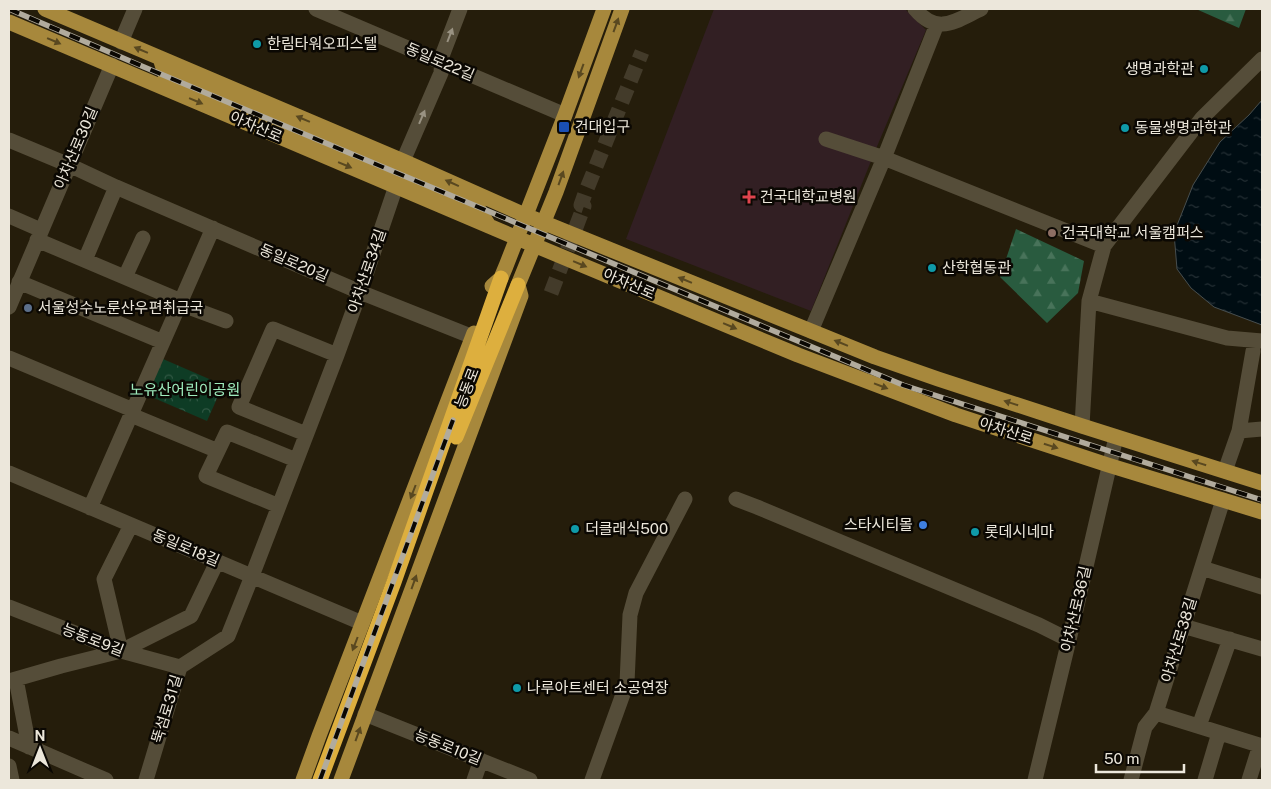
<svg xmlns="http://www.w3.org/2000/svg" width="1271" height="789" viewBox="0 0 1271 789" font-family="'Public Sans','Noto Sans KR',sans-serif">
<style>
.medical{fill:#321f23}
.forest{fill:url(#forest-firs)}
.park{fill:url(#park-crowns)}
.water{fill:url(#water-ripples);stroke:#474e4f}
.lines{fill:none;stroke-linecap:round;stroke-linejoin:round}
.minor-tunnel{stroke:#433b2a;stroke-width:15;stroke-dasharray:15 8;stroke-linecap:butt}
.minor{stroke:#554d39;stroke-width:15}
.major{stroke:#a7883c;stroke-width:15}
.highway{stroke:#ddaf3e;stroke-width:15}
.rail-casing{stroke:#b1ab9d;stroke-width:5.5}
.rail{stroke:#0b0803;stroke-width:4;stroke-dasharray:11;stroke-linecap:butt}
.oneway{fill:#594820}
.oneway2{fill:#999282}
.culture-dot{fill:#0f9aa8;stroke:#0b0803;stroke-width:2}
.transit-dot{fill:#1a4fb4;stroke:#0b0803;stroke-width:2}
.health-dot{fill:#e0444e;stroke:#0b0803;stroke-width:2}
.education-dot{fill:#8d6e63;stroke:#0b0803;stroke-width:2}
.service-dot{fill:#5c6f8a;stroke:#0b0803;stroke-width:2}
.shop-dot{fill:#3f7fe0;stroke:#0b0803;stroke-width:2}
.labels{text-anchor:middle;stroke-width:5;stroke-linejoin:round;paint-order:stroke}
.poi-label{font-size:15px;fill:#ece7db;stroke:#0b0803;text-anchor:start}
.street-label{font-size:15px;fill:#ece7db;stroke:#0b0803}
.park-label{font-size:15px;fill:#9eecbd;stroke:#0b0803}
</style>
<defs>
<pattern id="forest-firs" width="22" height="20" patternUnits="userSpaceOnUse" patternTransform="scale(1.25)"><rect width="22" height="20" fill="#295b3f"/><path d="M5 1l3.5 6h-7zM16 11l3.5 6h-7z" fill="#48735a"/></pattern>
<pattern id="park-crowns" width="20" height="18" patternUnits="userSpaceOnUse" patternTransform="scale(1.25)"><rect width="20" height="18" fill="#0e3c25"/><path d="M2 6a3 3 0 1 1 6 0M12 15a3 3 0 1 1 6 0" fill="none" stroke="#315844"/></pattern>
<pattern id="water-ripples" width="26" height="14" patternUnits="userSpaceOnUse" patternTransform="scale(1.25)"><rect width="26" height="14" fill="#000d13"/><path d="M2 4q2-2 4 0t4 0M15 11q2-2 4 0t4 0" fill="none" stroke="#253035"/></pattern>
</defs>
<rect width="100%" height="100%" fill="#251d0b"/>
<path class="medical" d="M714 9H905L926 30 873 156 811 311 626 239Z"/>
<path class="forest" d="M1196 9H1246L1239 28Z
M1016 229 1084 261 1078 293 1047 323 1000 277Z"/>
<path class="park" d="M163 359 223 385 207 421 147 395Z"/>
<path class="water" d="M1262 100V325L1214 307 1191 288 1177 269 1174 233 1193 185 1220 142 1249 115Z"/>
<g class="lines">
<path class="minor-tunnel" d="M551 293 584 206 581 205 586 191 642 52"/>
<path class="minor" d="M316 9 565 115
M915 9C938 36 955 21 981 9
M121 42 135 9
M1262 59 1202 118 1104 246 1089 301 1227 338 1262 341
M826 139 884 158 1104 246
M9 140 69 165 116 187 360 292 473 337
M403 161 441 73 442 56 460 9
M9 216 41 230
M37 240 181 301
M85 260 116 187
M125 277 143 238
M19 282 163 342
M180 304 226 321
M9 307 112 65
M811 331 884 158 937 24
M9 358 133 410
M131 415 218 451
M1082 426 1089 301
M1239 431 1253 351
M306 434 239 407 273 329 337 355
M1225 471 1239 431 1262 429
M9 473 362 623
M736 499 757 507 1039 625 1069 640
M279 506 206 476 227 432 296 460
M90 508 213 228
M1202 568 1262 587
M9 607 121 651 180 667
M1183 626 1262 649
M121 651 104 579 131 525
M16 679 29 747
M9 681 61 666 121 651 191 616 217 562
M1156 713 1262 746
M365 714 530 780
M1199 726 1230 639
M9 738 106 780
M9 766 12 780
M146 780 180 667 228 636 252 576 337 355 360 292 396 186
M474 780 481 760
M592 780 627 683 630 615 636 593 685 499
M1035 780 1069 640 1116 437
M1131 780 1145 727 1156 713 1223 500
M1205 780 1219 733
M1249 780 1260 745"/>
<path class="major" d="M45 9 403 161 525 215 875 357 938 379 1082 426 1262 483
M9 22 517 238 798 355 956 415 1108 465 1262 512
M160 58 165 74 478 208 489 226
M492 286 501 278 506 266 565 115 604 9
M303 780 319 736 474 333
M341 780 521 296 518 285 556 192 622 9"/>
<path class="highway" d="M456 437 518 285
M320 780 394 582 501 278"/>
<g class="rail-casing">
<path id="rail" d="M9 9 144 67 903 385 1262 500
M320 780 453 420"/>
</g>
<use href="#rail" class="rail"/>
</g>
<defs><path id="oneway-solid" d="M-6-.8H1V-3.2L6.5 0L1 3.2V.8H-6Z" transform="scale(1.25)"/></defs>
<g class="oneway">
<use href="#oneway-solid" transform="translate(616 25) rotate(-70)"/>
<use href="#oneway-solid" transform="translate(54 41) rotate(23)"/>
<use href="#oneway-solid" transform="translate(141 50) rotate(-157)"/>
<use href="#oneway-solid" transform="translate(581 71) rotate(110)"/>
<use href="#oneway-solid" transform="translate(196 101) rotate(23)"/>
<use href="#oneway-solid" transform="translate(303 119) rotate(-157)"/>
<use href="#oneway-solid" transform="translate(345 165) rotate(23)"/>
<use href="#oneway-solid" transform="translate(561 178) rotate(-70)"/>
<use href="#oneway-solid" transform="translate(452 183) rotate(-156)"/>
<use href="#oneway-solid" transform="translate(580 264) rotate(23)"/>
<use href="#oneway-solid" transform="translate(685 280) rotate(-158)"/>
<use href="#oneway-solid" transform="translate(730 326) rotate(23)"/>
<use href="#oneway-solid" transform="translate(841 343) rotate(-158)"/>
<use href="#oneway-solid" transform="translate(881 386) rotate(21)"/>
<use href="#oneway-solid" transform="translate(1011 403) rotate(-162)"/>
<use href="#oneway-solid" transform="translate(1051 446) rotate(18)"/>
<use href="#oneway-solid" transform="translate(1199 463) rotate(-163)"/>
<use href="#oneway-solid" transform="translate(413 492) rotate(111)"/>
<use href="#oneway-solid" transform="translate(414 582) rotate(-70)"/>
<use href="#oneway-solid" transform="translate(355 644) rotate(111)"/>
<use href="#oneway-solid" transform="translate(358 734) rotate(-70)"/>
</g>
<g class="oneway2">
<use href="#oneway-solid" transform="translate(450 35) rotate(-69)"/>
<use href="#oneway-solid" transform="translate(422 117) rotate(-67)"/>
</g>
<g class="culture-dot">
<circle cx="257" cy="44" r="5"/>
<circle cx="1204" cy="69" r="5"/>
<circle cx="1125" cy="128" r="5"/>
<circle cx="932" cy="268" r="5"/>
<circle cx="575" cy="529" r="5"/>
<circle cx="975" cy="532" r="5"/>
<circle cx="517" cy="688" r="5"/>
</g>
<rect class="transit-dot" x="558" y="121" width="12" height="12" rx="2.5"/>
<path class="health-dot" d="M746.5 189.5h5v5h5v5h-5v5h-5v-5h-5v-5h5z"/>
<circle class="education-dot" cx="1052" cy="233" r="5"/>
<circle class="service-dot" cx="28" cy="308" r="5"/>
<circle class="shop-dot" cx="923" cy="525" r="5"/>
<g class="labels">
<g class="poi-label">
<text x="267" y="49">한림타워오피스텔</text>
<text x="1194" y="74" text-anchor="end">생명과학관</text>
<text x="575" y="132">건대입구</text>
<text x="1135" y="133">동물생명과학관</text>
<text x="760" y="202">건국대학교병원</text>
<text x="1062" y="238">건국대학교 서울캠퍼스</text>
<text x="942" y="273">산학협동관</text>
<text x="38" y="313">서울성수노룬산우편취급국</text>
<text x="913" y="530" text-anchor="end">스타시티몰</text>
<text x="585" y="534">더클래식500</text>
<text x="985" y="537">롯데시네마</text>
<text x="527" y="693">나루아트센터 소공연장</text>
</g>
<g class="street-label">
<text transform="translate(440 62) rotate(23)" y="5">동일로22길</text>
<text transform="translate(256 127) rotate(23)" y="5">아차산로</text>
<text transform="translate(76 148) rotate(-67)" y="5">아차산로30길</text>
<text transform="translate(294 263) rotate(23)" y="5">동일로20길</text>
<text transform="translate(367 271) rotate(-71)" y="5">아차산로34길</text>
<text transform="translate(629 284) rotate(23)" y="5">아차산로</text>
<text transform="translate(467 388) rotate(-69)" y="5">능동로</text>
<text transform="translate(1006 431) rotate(18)" y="5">아차산로</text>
<text transform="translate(186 548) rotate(23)" y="5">동일로18길</text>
<text transform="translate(1076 609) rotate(-77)" y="5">아차산로36길</text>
<text transform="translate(93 640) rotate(21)" y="5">능동로9길</text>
<text transform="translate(1179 640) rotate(-73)" y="5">아차산로38길</text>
<text transform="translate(167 709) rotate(-73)" y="5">뚝섬로31길</text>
<text transform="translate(448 747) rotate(22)" y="5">능동로10길</text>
</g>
<g class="park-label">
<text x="185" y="395">노유산어린이공원</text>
</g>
</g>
<rect width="1271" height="789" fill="none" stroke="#ece7db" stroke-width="20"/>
<g transform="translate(40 749)" stroke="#0b0803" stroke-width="4" paint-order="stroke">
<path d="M0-4L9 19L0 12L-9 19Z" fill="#ece7db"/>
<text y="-8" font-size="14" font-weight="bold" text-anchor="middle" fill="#ece7db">N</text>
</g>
<path d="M1096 764v8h88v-8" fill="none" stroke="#ece7db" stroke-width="2.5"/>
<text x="1104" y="764" font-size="15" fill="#ece7db" stroke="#0b0803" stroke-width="4" paint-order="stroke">50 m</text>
</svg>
